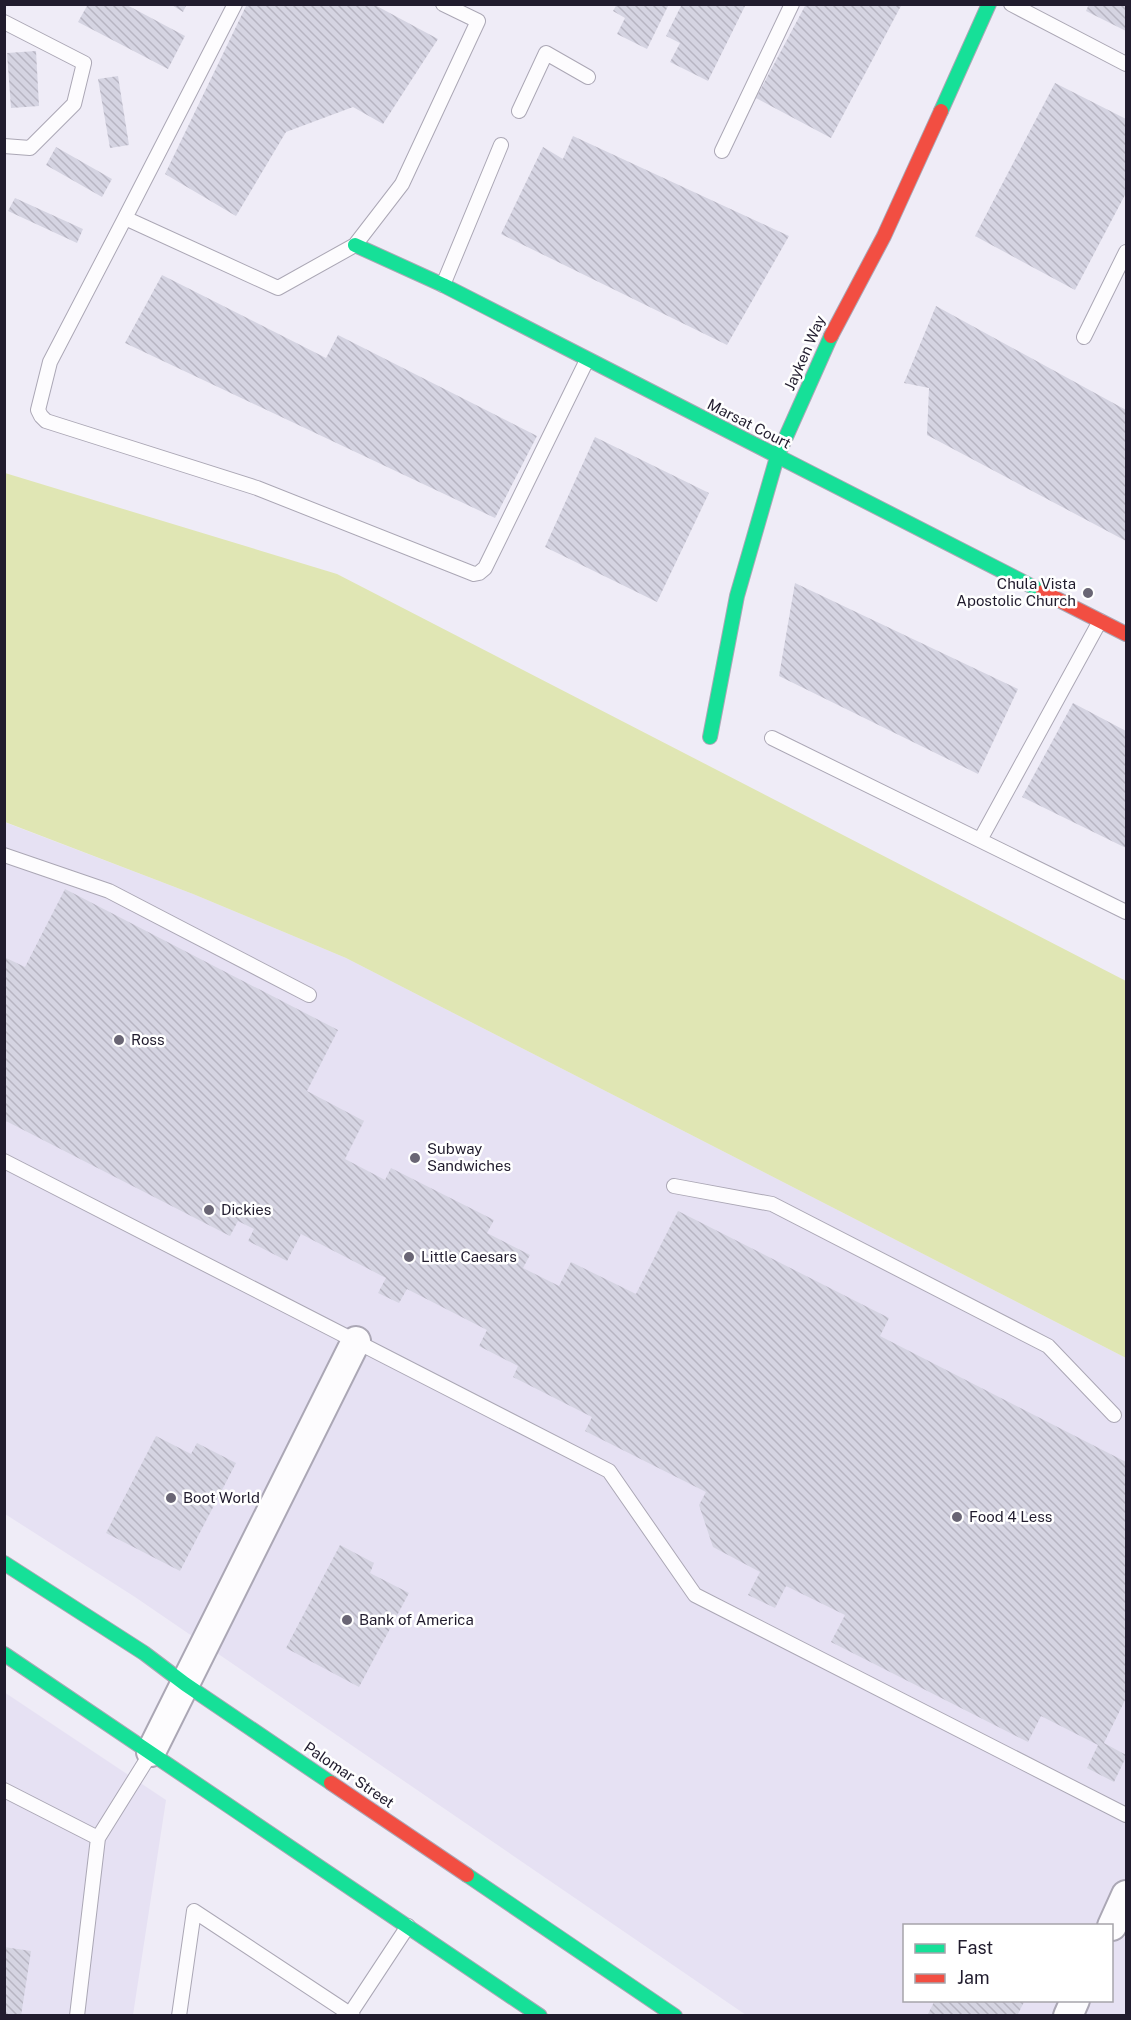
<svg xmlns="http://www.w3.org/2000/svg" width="1131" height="2020" viewBox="0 0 1131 2020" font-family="'Public Sans',sans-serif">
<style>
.built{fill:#e6e1f3;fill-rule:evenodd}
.green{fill:#e0e6b4}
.building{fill:url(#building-back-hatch)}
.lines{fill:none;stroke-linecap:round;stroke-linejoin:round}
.lane-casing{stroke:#aba7b5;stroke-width:16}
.street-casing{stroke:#aba7b5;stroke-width:32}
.fast-casing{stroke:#aba7b5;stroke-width:16}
.jam-casing{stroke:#aba7b5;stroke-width:16}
.lane{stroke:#fdfcfe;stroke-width:14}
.street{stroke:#fdfcfe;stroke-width:28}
.fast{stroke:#16e098;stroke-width:14}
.jam{stroke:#f24e42;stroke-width:14}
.poi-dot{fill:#696574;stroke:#fff;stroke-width:2}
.labels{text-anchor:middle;stroke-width:5;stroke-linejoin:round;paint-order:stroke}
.street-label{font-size:15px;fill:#211c2e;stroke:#fff}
.poi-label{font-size:15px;fill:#211c2e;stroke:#fff;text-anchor:start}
</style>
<defs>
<pattern id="building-back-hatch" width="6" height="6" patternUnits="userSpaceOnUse" patternTransform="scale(1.5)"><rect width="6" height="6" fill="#d5d4e2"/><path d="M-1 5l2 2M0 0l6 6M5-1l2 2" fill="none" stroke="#b7b5c2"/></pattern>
</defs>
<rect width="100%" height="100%" fill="#efecf7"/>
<path class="built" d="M4 822 193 894 346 958 1126 1358V2015H746L135 1597 5 1514ZM904 1926H1112V2000H904Z
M4 1692 166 1800 133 2015H5Z"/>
<path class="green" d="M5 473 337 574 1126 981V1358L346 958 193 894 5 822Z"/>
<path class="building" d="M88 4H125L185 36 168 69 78 22Z
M170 4H187L183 12Z
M247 4H373L438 39 383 124 353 107 286 132 236 216 165 174Z
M617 4H669L647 49 617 34 625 18 613 11Z
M682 4H746L708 81 670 62 680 43 666 36Z
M806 4H902L831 138 756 98Z
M1089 4H1126V31L1086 11Z
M36 51 39 106 11 108 7 53Z
M118 76 129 145 110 148 98 79Z
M1055 83 1126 119V193L1075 290 975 236Z
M573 136 789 236 727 345 501 234 543 147 563 159Z
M56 147 112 179 102 197 46 165Z
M15 198 83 229 77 243 8 211Z
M162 275 326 358 338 335 537 436 495 518 125 343Z
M936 306 1126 410V541L927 435 929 388 904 383Z
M595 437 709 493 657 602 545 547Z
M795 583 1018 689 978 774 779 676Z
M1073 703 1126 731V848L1022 797Z
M65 889 338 1030 307 1091 364 1121 345 1159 385 1180 391 1168 494 1220 487 1233 530 1255 523 1268 559 1286 571 1262 636 1294 678 1211 889 1318 880 1336 1126 1462V1698L1104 1743 1126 1755V1757L1114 1782 1087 1768 1098 1745 1041 1716 1028 1742 831 1642 845 1615 786 1586 775 1608 748 1595 760 1572 713 1547 699 1505 706 1492 585 1431 592 1417 513 1377 518 1366 479 1346 487 1330 407 1289 399 1303 378 1293 386 1278 301 1234 287 1261 248 1241 254 1229 238 1221 230 1236 4 1120V957L25 967Z
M156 1436 191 1454 197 1443 236 1463 180 1571 106 1533Z
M340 1545 374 1563 370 1573 409 1593 359 1687 286 1648Z
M4 1947 31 1951 21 2016H4Z
M935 2000H1025L1017 2016H927Z"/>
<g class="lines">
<g class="lane-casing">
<path id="lane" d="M235 4 125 218 278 288 355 245 402 184 478 21 443 4
M1011 4 1126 64
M4 22 84 63 74 104 30 148 4 146
M519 111 546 53 588 77
M722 151 792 4
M125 218 50 362 38 410 41 416 46 421 257 488 474 574 479 573 485 568 587 360
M443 285 501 145
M1084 337 1126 252
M772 738 1126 912
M980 840 1100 621
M4 855 109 891 309 995
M4 1161 609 1471 695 1595 1126 1815
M674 1186 772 1204 1048 1346 1114 1415
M4 1790 98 1838 77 2016
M98 1838 151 1753
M350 2014 408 1926
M179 2016 194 1911 353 2016"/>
</g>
<g class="street-casing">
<path id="street" d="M151 1752 356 1341
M1112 1926 1126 1895
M1068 2016 1075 2000"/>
</g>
<g class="fast-casing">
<path id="fast" d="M941 111 989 4
M355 245 443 285 1043 592
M710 737 737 596 777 457 831 336
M4 1563 144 1653 185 1684 331 1783
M4 1654 540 2016
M467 1875 675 2016"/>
</g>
<g class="jam-casing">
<path id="jam" d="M831 336 884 236 941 111
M1043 592 1126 634
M331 1783 467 1875"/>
</g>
<use href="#lane" class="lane"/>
<use href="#street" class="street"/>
<use href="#fast" class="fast"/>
<use href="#jam" class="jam"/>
</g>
<g class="poi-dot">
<circle cx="1088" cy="593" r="6"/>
<circle cx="119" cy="1040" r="6"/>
<circle cx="415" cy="1158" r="6"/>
<circle cx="209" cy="1210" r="6"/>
<circle cx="409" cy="1257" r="6"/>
<circle cx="171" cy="1498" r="6"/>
<circle cx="957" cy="1517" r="6"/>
<circle cx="347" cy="1620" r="6"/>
</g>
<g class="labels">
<g class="street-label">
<text transform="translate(805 353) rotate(-66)" y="5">Jayken Way</text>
<text transform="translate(749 424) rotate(27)" y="5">Marsat Court</text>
<text transform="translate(349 1775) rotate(34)" y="5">Palomar Street</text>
</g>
<g class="poi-label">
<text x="1076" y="589" text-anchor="end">Chula Vista<tspan x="1076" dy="17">Apostolic Church</tspan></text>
<text x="131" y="1045">Ross</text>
<text x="427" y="1154">Subway<tspan x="427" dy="17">Sandwiches</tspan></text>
<text x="221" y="1215">Dickies</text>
<text x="421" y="1262">Little Caesars</text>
<text x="183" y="1503">Boot World</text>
<text x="969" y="1522">Food 4 Less</text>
<text x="359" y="1625">Bank of America</text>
</g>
</g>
<rect width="1131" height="2020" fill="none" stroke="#211c2e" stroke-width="12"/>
<rect x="903" y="1924" width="210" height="78" fill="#ffffff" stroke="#a6a4ab" stroke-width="1.5"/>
<rect x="915" y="1944" width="30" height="9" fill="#16e098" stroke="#a6a4ab" stroke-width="1.5"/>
<text x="957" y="1954" font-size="18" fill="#211c2e">Fast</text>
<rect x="915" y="1974" width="30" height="9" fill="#f24e42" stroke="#a6a4ab" stroke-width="1.5"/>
<text x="957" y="1984" font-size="18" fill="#211c2e">Jam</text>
</svg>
